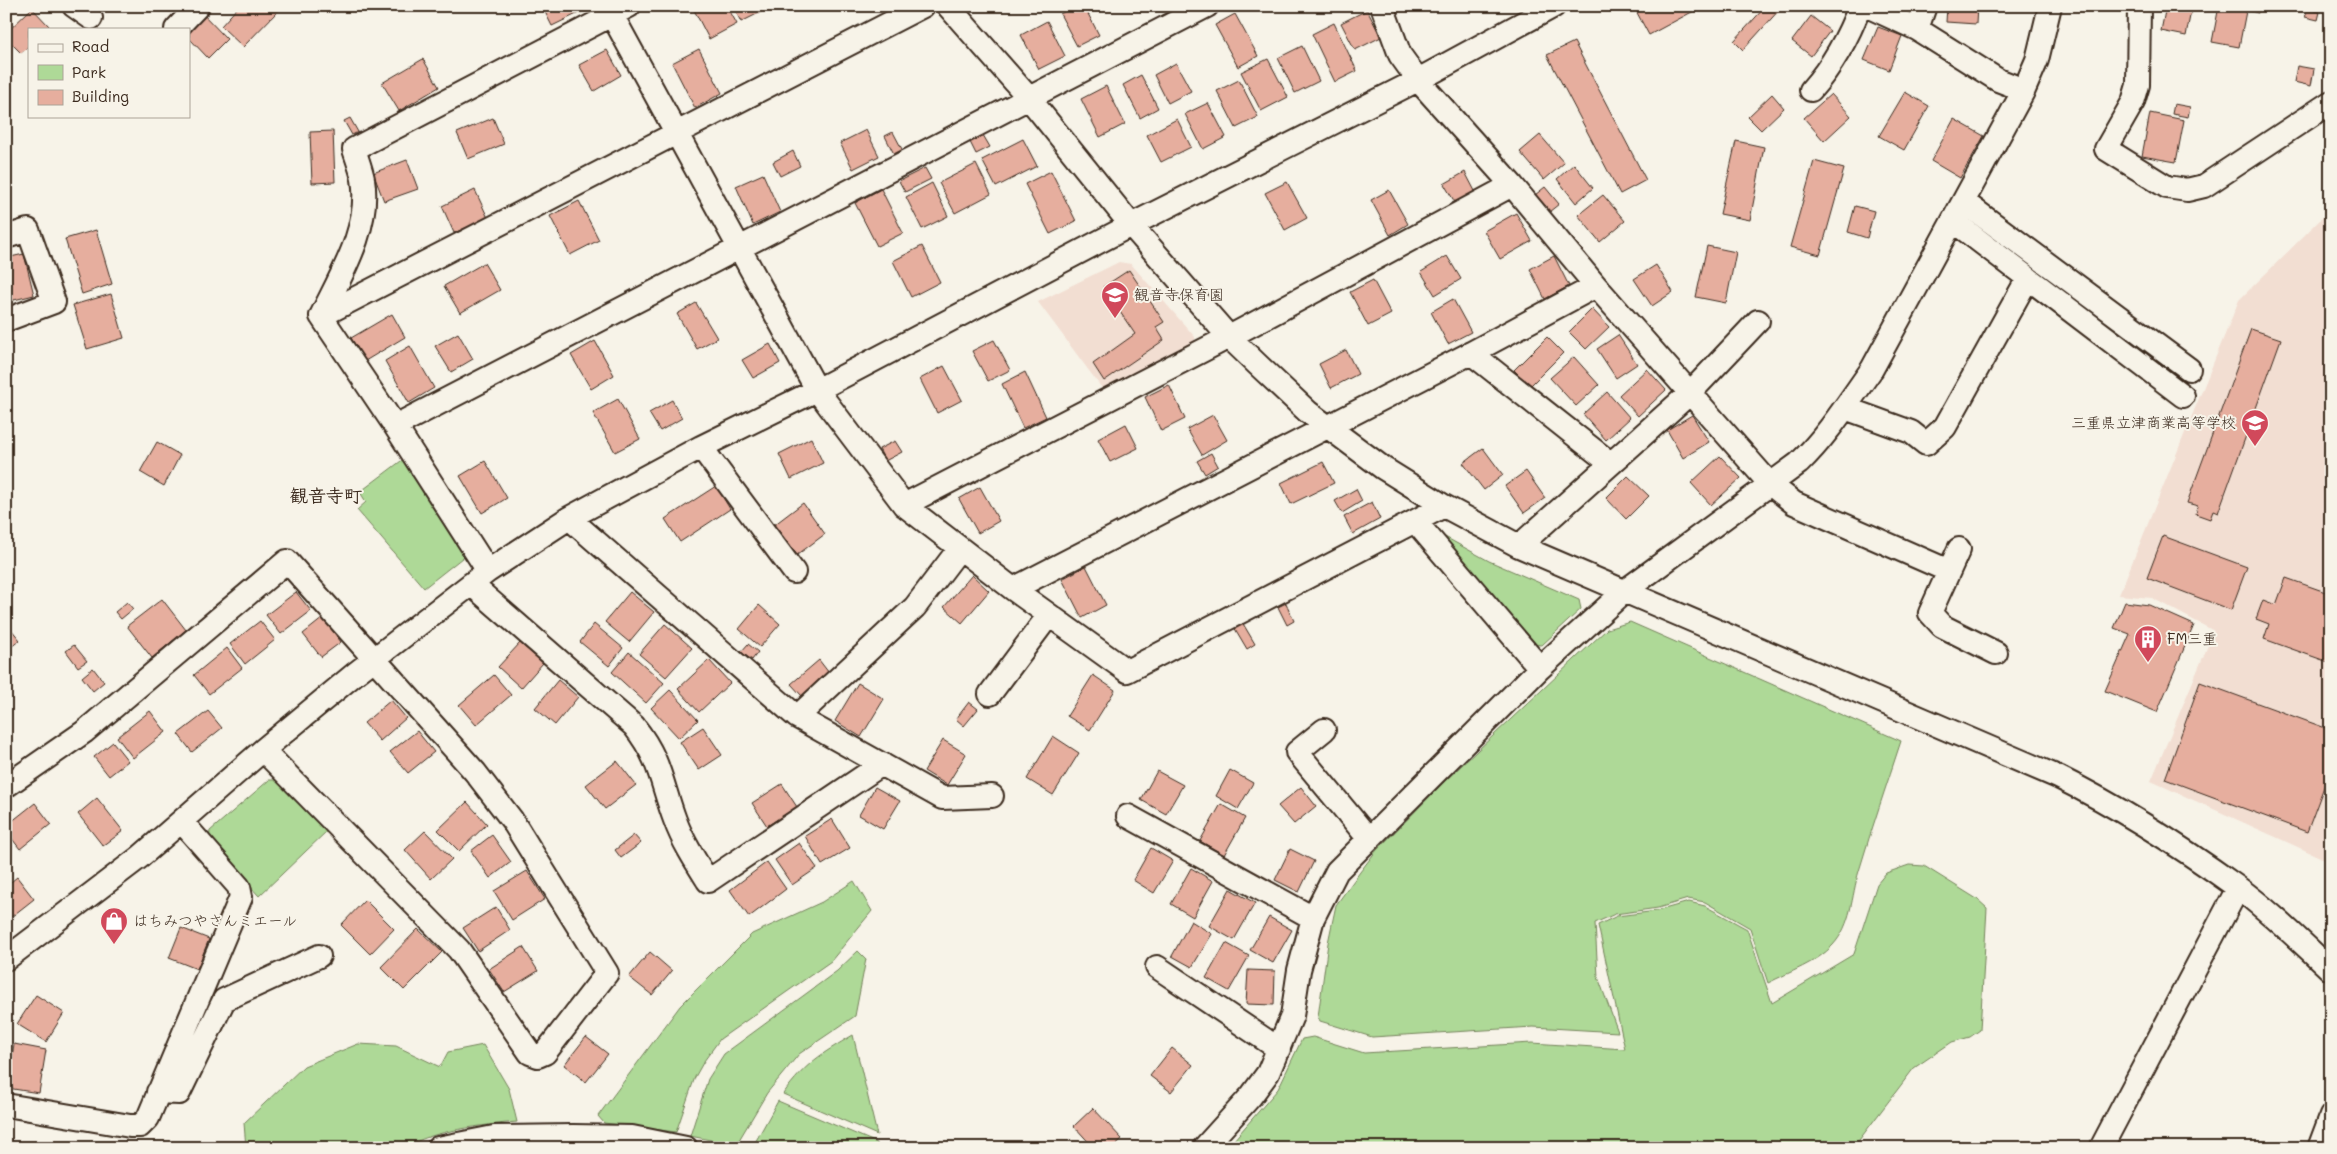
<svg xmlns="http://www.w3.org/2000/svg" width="2337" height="1154" viewBox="0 0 2337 1154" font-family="Mali,'Klee One',sans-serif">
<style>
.built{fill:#f2ded2}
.green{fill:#aed997;stroke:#74825a}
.building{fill:#e6ae9e;stroke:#3b2a1e}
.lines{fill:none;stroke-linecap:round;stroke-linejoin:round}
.minor-casing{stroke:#3b2a1e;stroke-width:26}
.minor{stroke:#f7f3e8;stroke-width:22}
.labels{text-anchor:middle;stroke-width:4;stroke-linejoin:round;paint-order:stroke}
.poi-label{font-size:15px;fill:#3b2a1e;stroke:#f7f3e8;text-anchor:start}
.quarter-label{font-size:18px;font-weight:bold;fill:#3b2a1e;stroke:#f7f3e8}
</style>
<rect width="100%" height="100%" fill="#f7f3e8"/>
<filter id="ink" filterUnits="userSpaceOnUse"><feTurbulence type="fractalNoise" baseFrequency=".02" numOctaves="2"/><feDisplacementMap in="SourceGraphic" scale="10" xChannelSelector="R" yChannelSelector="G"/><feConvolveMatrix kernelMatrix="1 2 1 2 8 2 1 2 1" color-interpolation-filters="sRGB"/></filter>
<g filter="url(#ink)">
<path class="built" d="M2331 209V862L2151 781 2214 631 2152 598 2119 595 2239 300Z
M1119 262 1131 264 1195 337V344L1104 391 1038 302Z"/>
<path class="green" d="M405 458 467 554 424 588 357 510 366 502 360 492Z
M1434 531 1489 561 1579 600 1581 609 1542 645 1529 644Z
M1630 622 1901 741C1887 784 1872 827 1859 871 1851 897 1852 924 1833 945 1817 963 1789 972 1768 983L1750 928 1705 902 1688 899 1658 908 1615 914 1595 923 1598 977 1618 1032 1533 1027 1372 1037 1320 1021 1318 1017 1328 943 1336 905 1360 872 1376 851 1446 780 1607 629Z
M269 780H278L328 830 259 896 209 841 210 831Z
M1909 865 1924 866 1977 899 1987 908 1980 1030 1970 1037 1952 1042 1914 1068 1853 1148H1324C1291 1143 1260 1148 1227 1148L1278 1089 1302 1039 1313 1037 1364 1053 1532 1043 1625 1049 1598 925 1617 916 1657 911 1689 902 1705 906 1747 929 1772 1003 1854 954 1877 884 1886 873Z
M854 881 872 911 831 961 720 1039 704 1061 695 1077 676 1132 604 1123 598 1116 680 1006 752 934 822 902Z
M858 951 866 959 855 1016 799 1054 767 1093 736 1145 690 1136 708 1079 724 1054 837 971Z
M853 1035 877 1135 783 1094C807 1062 820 1055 853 1035Z
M358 1044 396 1046 440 1067 448 1052 483 1045 509 1089 517 1122C485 1125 431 1130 405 1148H246L244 1123 304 1066Z
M778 1101 877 1143 878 1148H752Z"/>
<path class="building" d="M239 6H275L279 10 243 47 221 26Z
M552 6H585L587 9 552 26 544 10Z
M692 6H727L737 24 709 39Z
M733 6H770L771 7 741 22Z
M1075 6H1084L1099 35 1077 46 1060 14Z
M1640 6H1703L1649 35 1635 9Z
M1766 6 1781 8 1743 50 1734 41Z
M1947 6H1977L1976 24 1946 22Z
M2166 6H2192L2186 36 2161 31Z
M2219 6H2247L2239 47 2212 42Z
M2251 6H2260L2258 13 2250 11Z
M32 8 49 26 46 29H29V46L21 53 6 38V33Z
M1367 10 1381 37 1355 50 1341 23Z
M2307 10 2320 12 2318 20 2305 17Z
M200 11 227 39 208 58 189 38V29Z
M1235 14 1258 56 1238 67 1215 25Z
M1811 16 1830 31 1811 56 1792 41Z
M1047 21 1065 56 1039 69 1021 35Z
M1334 23 1357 71 1335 82 1312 34Z
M1878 27 1902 36 1889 70 1864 60Z
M1574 42 1646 180 1620 194 1547 55Z
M1302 46 1319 81 1295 93 1278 58Z
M699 49 722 93 695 108 672 63Z
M607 50 621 75 594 91 579 65Z
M423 59 439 87 399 111 382 83Z
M1268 59 1288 97 1261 111 1241 72Z
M1176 63 1191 91 1168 103 1154 75Z
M2297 66 2314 69 2311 86 2294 82Z
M1141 75 1158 108 1140 118 1123 85Z
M1239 80 1258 117 1236 128 1217 91Z
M1106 86 1125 124 1100 137 1081 99Z
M1905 92 1929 106 1904 150 1879 136Z
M1772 94 1784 108 1761 130 1748 117Z
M1831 94 1851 116 1824 141 1804 118Z
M1208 103 1226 137 1203 149 1185 114Z
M2174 104 2190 107 2188 117 2172 114Z
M2150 113 2184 120 2176 162 2142 156Z
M350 118 358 132 352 135 344 121Z
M493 118 504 144 468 159 457 133Z
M1177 119 1191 147 1161 162 1147 135Z
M1954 119 1984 136 1960 178 1931 161Z
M866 130 879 156 853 169 840 143Z
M333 131 335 182 312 183 310 132Z
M893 132 903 151 895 156 885 136Z
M983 135 990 147 976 154 970 142Z
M1540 135 1564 163 1544 180 1520 152Z
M1023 139 1037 166 996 187 982 160Z
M1736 141 1764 147 1750 220 1720 214Z
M793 151 800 166 780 176 773 162Z
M407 160 418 189 384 201 373 173Z
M1814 161 1844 169 1820 255 1790 247Z
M976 164 991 194 955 213 939 183Z
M1574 164 1593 188 1576 203 1557 179Z
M925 168 931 179 905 192 899 181Z
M1051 171 1076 221 1050 234 1025 184Z
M1465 172 1476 193 1456 204 1444 184Z
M763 174 780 212 753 225 736 186Z
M1287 182 1307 218 1285 230 1265 193Z
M932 183 948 216 922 229 906 197Z
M1545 187 1559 204 1549 212 1535 195Z
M881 189 903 233 877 246 855 203Z
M475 190 488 218 454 233 442 206Z
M1389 190 1408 224 1390 235 1371 200Z
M1603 195 1625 221 1600 242 1578 215Z
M579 201 599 240 570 255 550 216Z
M1855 206 1874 211 1867 238 1848 232Z
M1516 213 1532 241 1500 259 1484 231Z
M96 230 112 284 82 294 65 239Z
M922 246 940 282 911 297 893 261Z
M1707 246 1736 252 1726 303 1696 297Z
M24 254 34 295 6 302V258Z
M1447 256 1461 279 1435 295 1421 272Z
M1554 256 1569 286 1545 299 1530 269Z
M484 263 500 290 460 313 444 286Z
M1656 265 1673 292 1652 306 1634 279Z
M1129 270 1164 322 1156 327 1164 340 1104 381 1093 364 1135 334 1103 287Z
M1373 280 1391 314 1368 326 1350 292Z
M111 294 124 338 87 349 73 305Z
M1453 299 1471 332 1448 344 1431 312Z
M696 303 717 338 697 349 677 314Z
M1592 309 1609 327 1586 349 1569 332Z
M392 314 405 337 365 361 351 338Z
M2251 329 2281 339 2218 513 2213 511 2210 519 2196 514 2198 506 2187 503Z
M458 333 473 359 451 372 435 346Z
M1618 335 1637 364 1616 378 1597 349Z
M1547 337 1563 353 1530 386 1514 370Z
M994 340 1010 370 988 381 972 351Z
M595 341 614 375 591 389 571 355Z
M770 344 780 363 753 378 742 360Z
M410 346 434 388 409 403 385 361Z
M1346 350 1358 374 1331 388 1319 364Z
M1574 357 1599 385 1576 406 1550 378Z
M944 366 962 400 937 413 920 379Z
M1647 369 1666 390 1638 416 1619 395Z
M1025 372 1046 417 1023 428 1002 384Z
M1169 385 1185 419 1161 431 1145 397Z
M1607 392 1630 418 1606 440 1583 414Z
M618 399 640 439 615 452 593 413Z
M672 400 682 418 660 431 649 413Z
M1213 415 1227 440 1202 455 1187 429Z
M1692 415 1709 442 1683 458 1667 430Z
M1126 424 1138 448 1110 462 1098 439Z
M811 438 823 463 791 479 779 454Z
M895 441 902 452 885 461 879 449Z
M157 442 180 455 164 486 140 472Z
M1483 448 1503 475 1484 490 1463 463Z
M1211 453 1218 466 1205 474 1197 461Z
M1720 456 1741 478 1711 505 1691 483Z
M485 461 507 498 482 513 460 476Z
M1323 462 1334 483 1291 504 1281 483Z
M1526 471 1545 498 1524 513 1505 486Z
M1628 476 1649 496 1626 519 1606 498Z
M716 486 730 509 680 542 665 519Z
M980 487 999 521 978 533 959 499Z
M1356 489 1362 501 1342 513 1335 501Z
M1372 502 1380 519 1353 534 1344 517Z
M803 503 825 534 797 555 774 525Z
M2163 536 2247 567 2231 610 2147 578Z
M1086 566 1106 605 1082 618 1062 579Z
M972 575 989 591 962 623 944 607Z
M2286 578 2331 594V663L2264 639 2269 624 2256 619 2263 600 2276 605Z
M296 592 311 611 281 634 266 615Z
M630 592 654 612 629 642 605 622Z
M162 599 186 630 152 658 127 626Z
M127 602 133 609 121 619 115 612Z
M2125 602 2149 605 2194 625 2157 712 2105 691 2130 634 2114 628Z
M1286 603 1294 621 1287 625 1278 607Z
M759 605 780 624 760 647 739 629Z
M323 618 341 642 321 657 303 634Z
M260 621 275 640 245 664 230 644Z
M1242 622 1255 644 1247 649 1234 627Z
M6 623 20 640 6 651Z
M594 624 623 648 609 666 580 642Z
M665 624 692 648 666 677 639 654Z
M520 643 543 663 521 688 498 667Z
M748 644 758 652 752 660 741 652Z
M74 645 87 661 78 667 66 651Z
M227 648 242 668 209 694 194 675Z
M629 652 664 683 646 703 612 672Z
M709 660 730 683 699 712 678 689Z
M819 660 829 673 802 696 791 684Z
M93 668 104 682 93 691 82 677Z
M494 675 511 695 476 725 459 705Z
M1093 675 1115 690 1090 730 1067 716Z
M558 680 578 697 555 725 535 708Z
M2200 682 2331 730V768L2307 832 2165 779Z
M858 683 884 699 861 737 835 721Z
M670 690 698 720 679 738 651 708Z
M391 700 406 718 380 741 364 723Z
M969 702 978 709 964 726 956 719Z
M150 711 166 732 133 758 117 737Z
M208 711 222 728 192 752 178 734Z
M703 727 722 755 699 770 680 742Z
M417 731 434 752 408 773 390 752Z
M1053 736 1079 753 1053 795 1027 779Z
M943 740 966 754 947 785 924 771Z
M113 742 128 761 109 776 94 757Z
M617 761 636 785 605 809 586 785Z
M1230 770 1253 783 1238 809 1216 796Z
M1157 771 1183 785 1166 814 1141 800Z
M782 784 797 807 767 826 752 803Z
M875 787 900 801 883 829 859 815Z
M1301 787 1316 806 1294 824 1278 806Z
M97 798 123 831 103 846 78 814Z
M467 802 487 824 459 851 438 830Z
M35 803 51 824 20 849 6 831V826Z
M1221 804 1245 818 1224 855 1200 841Z
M832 819 850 848 822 865 805 836Z
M425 831 452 859 431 879 405 850Z
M492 835 511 862 490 878 471 851Z
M634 835 641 843 621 858 615 850Z
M799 843 817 868 792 885 775 860Z
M1151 848 1173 861 1154 893 1133 880Z
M1290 849 1314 861 1299 892 1275 880Z
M767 862 786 889 749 917 730 890Z
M1191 868 1213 881 1193 917 1171 904Z
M527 871 545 899 512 920 494 891Z
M17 877 34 899 6 921V886Z
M1230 889 1255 903 1234 940 1209 926Z
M365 900 394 929 370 954 341 925Z
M496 907 510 930 478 951 463 928Z
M1269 917 1292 930 1273 963 1250 950Z
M1191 921 1212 934 1192 967 1172 956Z
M181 928 209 939 197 969 169 958Z
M418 929 442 952 404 990 381 967Z
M1226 943 1249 956 1229 991 1206 978Z
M523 947 538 971 504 992 489 969Z
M650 952 672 971 652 995 629 977Z
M1248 970 1275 971 1274 1005 1246 1004Z
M36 995 64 1013 46 1042 17 1024Z
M586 1037 608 1054 586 1082 564 1065Z
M14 1044 46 1050 39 1093 7 1088Z
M1172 1048 1193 1065 1171 1092 1150 1076Z
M1093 1108 1122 1139 1112 1148H1094L1074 1126Z"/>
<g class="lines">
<g class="minor-casing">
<path id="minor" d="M74 6 91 18
M948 6 1028 97 1131 225 1229 337 1257 364 1308 412 1383 468 1444 506 1519 546 2058 777C2121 808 2180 846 2237 887 2270 911 2301 942 2331 970
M1382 6 1400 55 1418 80 1512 185 1596 286 1770 484 1794 503 1949 571
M1867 6 1917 29 1998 80 2024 90
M2139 6 2138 85 2133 102 2106 149 2167 187 2187 190 2204 186 2331 102
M612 15 817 390 904 505 1013 589 1471 353 1596 286
M176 29 198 6
M1917 29 1925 6
M1811 90C1834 64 1848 38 1860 6
M1964 202 2189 369
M1953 221 2183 396
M6 237 28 230 54 302 6 320
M321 316 923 6
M321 316C341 275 371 227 363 179 361 169 357 159 354 149L629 6
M321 316 395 426 488 571
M1471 353 1610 463
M1845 408 1911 432 1926 444 1945 427 2028 278
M395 426 1207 6
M701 447 794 572
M904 505 1229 337 1512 185
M569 518 797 717 942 798 992 796
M1415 521 1540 668
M1519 546 1690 393 1758 321
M1959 549 1930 613 1942 626 1996 653
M471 584 634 726C661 760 661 783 675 820 683 842 696 862 708 881L882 764
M1013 589 1127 671 1444 506
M990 694 1049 615
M797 717 915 607 959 549
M1324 730 1297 752 1369 839
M6 786 84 732 287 561 475 772 512 820 607 973 545 1053 538 1056 530 1053 459 950 263 750
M1128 816 1313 918
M6 959 140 857 263 750 356 673 488 571 569 518 701 447 817 390 1131 225 1418 80 1554 6
M1157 967 1279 1049
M158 1092 179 1093 224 1000 319 956
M6 1105 130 1126H140L148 1118 241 897 239 887 182 822
M438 1148 494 1137 573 1136 632 1137 686 1148
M1204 1148 1251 1096 1268 1073 1292 1016 1299 970 1313 918 1337 871 1540 668 1626 590 1799 463C1828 435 1849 401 1872 369L2024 90 2037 60 2050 6
M2101 1148 2238 888
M2319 1148 2331 1116"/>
</g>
<use href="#minor" class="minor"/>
</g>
</g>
<defs>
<g id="school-pin" transform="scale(1.4375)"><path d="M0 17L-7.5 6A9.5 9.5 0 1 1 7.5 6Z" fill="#d1495b" stroke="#f7f3e8"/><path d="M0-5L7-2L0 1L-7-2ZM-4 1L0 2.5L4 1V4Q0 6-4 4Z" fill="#fff"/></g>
<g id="building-pin" transform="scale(1.4375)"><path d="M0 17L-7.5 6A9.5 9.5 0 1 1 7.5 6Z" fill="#d1495b" stroke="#f7f3e8"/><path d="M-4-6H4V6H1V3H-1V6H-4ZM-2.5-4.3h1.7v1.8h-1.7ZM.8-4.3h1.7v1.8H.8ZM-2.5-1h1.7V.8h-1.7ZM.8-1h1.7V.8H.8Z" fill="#fff"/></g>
<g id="shop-pin" transform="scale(1.4375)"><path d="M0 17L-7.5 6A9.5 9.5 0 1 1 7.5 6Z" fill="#d1495b" stroke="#f7f3e8"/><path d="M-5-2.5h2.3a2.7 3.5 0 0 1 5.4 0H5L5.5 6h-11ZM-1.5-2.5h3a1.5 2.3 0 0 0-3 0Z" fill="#fff"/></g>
</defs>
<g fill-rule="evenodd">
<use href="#school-pin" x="1115" y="295"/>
<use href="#school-pin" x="2255" y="423"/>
<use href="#building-pin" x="2148" y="639"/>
<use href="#shop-pin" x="114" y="921"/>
</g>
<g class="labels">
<g class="poi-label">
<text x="1134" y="300">観音寺保育園</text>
<text x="2236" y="428" text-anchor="end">三重県立津商業高等学校</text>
<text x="2167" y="644">FM三重</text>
<text x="133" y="926">はちみつやさんミエール</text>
</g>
<g class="quarter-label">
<text x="326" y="502">観音寺町</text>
</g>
</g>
<rect width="2337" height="1154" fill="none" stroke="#f7f3e8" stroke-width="25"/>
<rect x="12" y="12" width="2312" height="1129" fill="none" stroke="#3b2a1e" stroke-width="2" filter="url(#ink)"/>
<rect x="28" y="28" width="162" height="90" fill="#f7f3e8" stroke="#aca397"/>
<rect x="38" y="44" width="25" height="8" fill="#f7f3e8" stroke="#aca397"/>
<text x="72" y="52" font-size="15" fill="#3b2a1e">Road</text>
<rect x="38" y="65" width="25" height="15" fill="#aed997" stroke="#aca397"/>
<text x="72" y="78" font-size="15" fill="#3b2a1e">Park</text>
<rect x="38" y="90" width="25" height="15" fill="#e6ae9e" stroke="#aca397"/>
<text x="72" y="102" font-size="15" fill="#3b2a1e">Building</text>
</svg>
